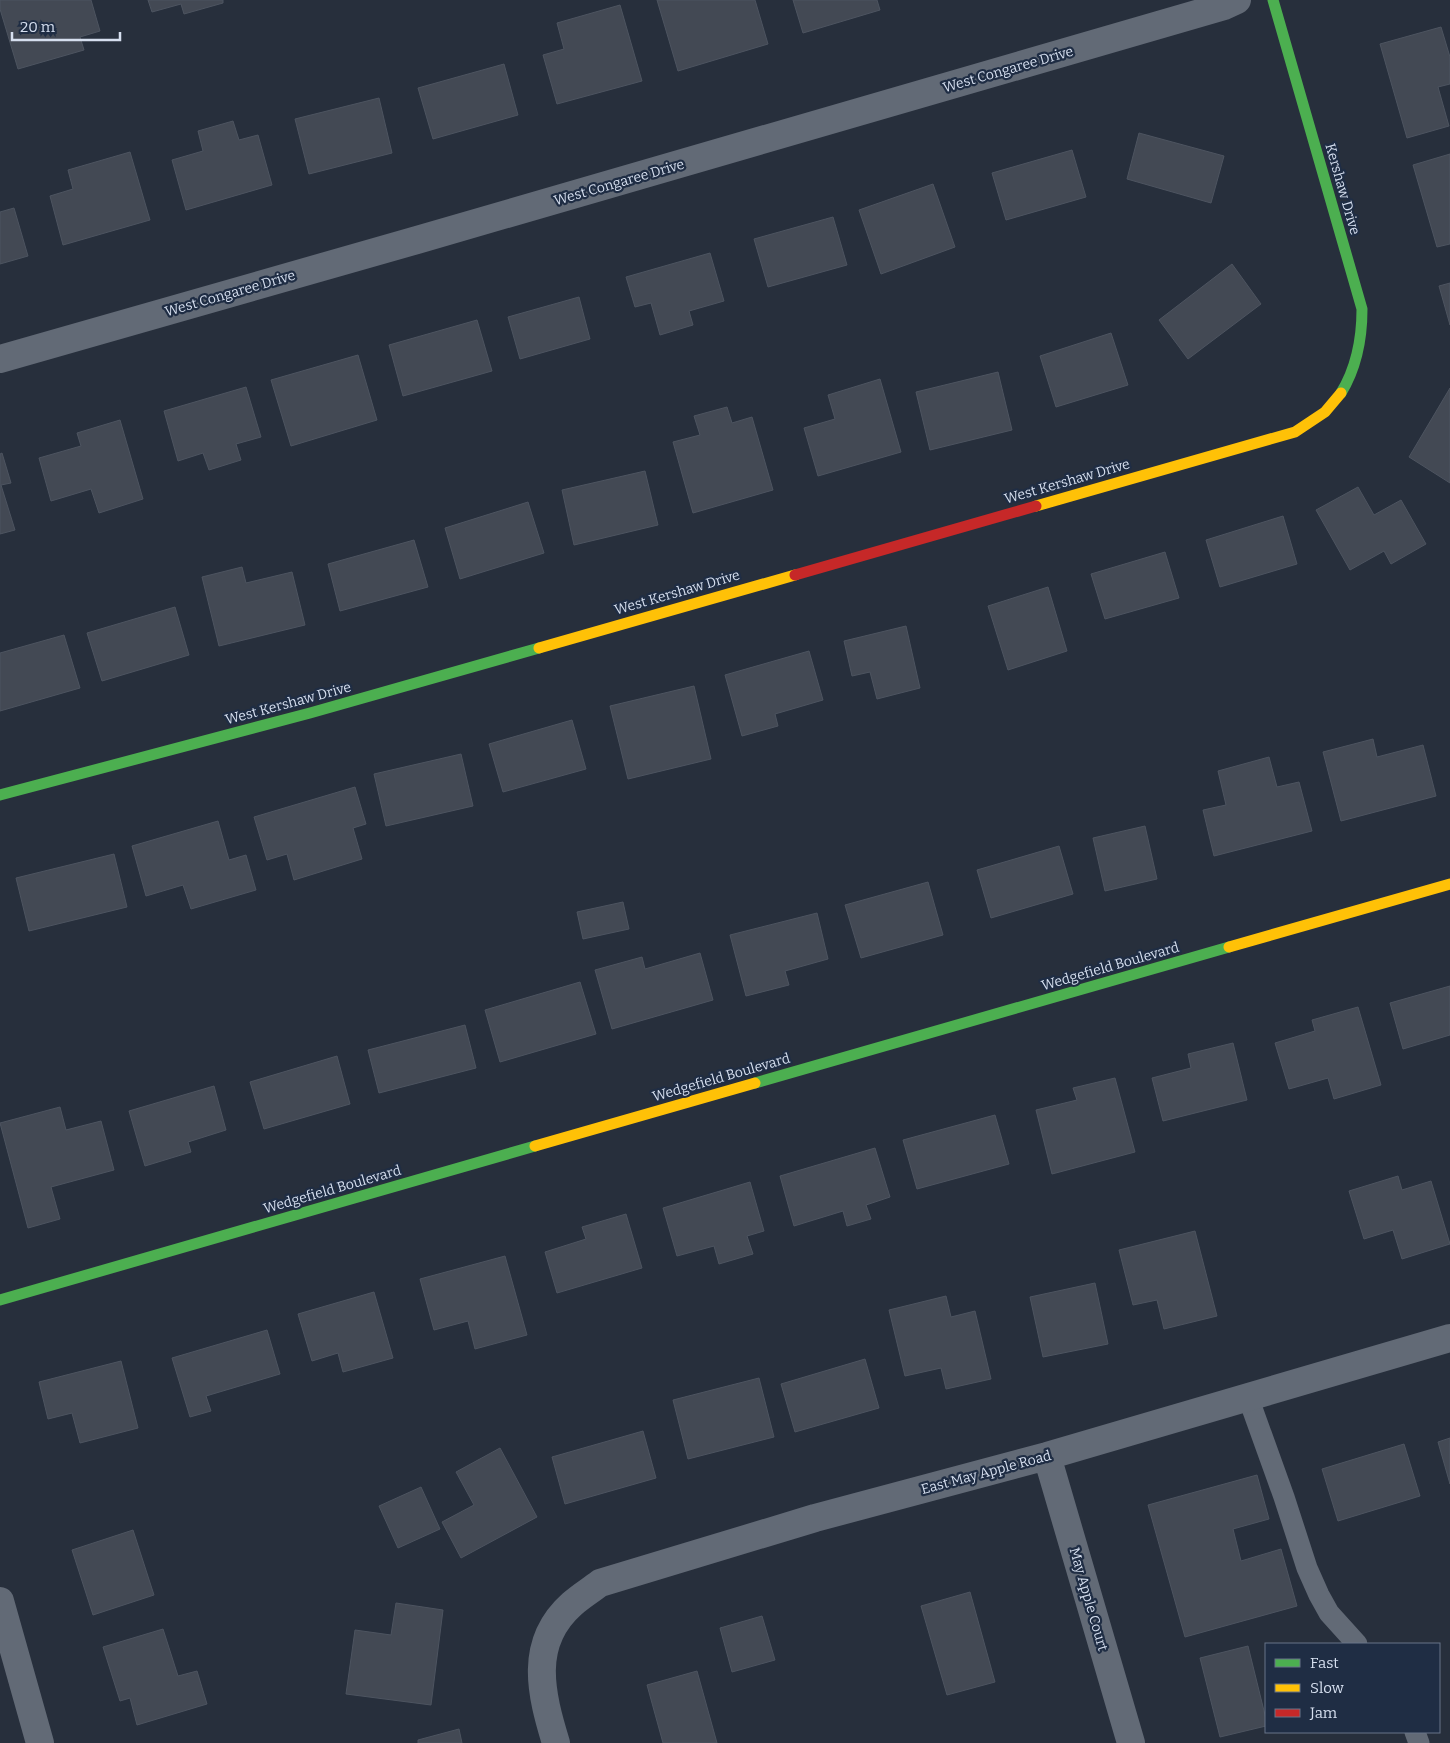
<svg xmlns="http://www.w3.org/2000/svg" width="1450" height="1743" viewBox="0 0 1450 1743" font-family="Bitter,serif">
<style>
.building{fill:#434954;stroke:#4d5460}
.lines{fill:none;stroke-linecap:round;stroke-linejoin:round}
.lane{stroke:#626a76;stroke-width:21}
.street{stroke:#626a76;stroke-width:28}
.fast{stroke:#4caf50;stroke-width:11}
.slow{stroke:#ffc107;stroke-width:11}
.jam{stroke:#c62828;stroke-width:11}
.labels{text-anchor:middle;stroke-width:4.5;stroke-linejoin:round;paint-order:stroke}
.street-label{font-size:14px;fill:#d6dfef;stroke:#1f2d44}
</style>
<rect width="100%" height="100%" fill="#272f3c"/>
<path class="building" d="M0 0H91L100 31 80 37 84 50 18 69 0 9Z
M148 0H223V3L184 14 181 4 152 12Z
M657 0H755L768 44 678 71Z
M793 0H877L880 10 803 33Z
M620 5 642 81 557 104 543 55 564 49 557 23Z
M1441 27 1450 57V84L1438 87 1449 126 1407 138 1380 44Z
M504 64 518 115 433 139 418 88Z
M379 98 392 153 309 174 295 119Z
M233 121 239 140 258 135 272 185 186 210 172 160 203 151 198 131Z
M1139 133 1224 156 1211 203 1127 179Z
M1072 150 1086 197 1006 220 992 173Z
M130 152 150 220 63 245 50 196 73 189 68 170Z
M1450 154V244L1437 247 1413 165Z
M933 184 955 247 881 274 859 210Z
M14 208 28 256 0 264V212Z
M833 217 847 265 768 287 754 239Z
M710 253 724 301 689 311 693 325 660 335 651 303 635 307 626 277Z
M1232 264 1261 304 1188 359 1159 320Z
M1450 283V325L1439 286Z
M579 297 590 339 520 359 508 317Z
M477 320 492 371 403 396 389 345Z
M1111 333 1128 385 1056 407 1040 356Z
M358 355 377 420 291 446 271 380Z
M998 372 1012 430 930 450 916 392Z
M880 379 901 452 818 476 804 428 835 419 828 395Z
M246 387 261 437 236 444 241 460 209 470 203 453 178 461 164 411Z
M1450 388V483L1409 457Z
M727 407 732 423 752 417 773 490 693 513 673 442 700 435 694 416Z
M120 420 143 499 99 513 91 489 51 501 39 458 81 446 77 433Z
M2 453 11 483 1 485 15 530 0 534V454Z
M645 471 658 525 574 545 562 490Z
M1358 487 1374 515 1401 500 1426 544 1391 564 1384 551 1350 570 1316 510Z
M528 502 544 553 460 579 445 528Z
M1283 516 1297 564 1220 587 1206 540Z
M414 540 428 587 340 611 328 564Z
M1165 552 1179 598 1105 619 1091 574Z
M242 567 246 583 292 572 305 625 219 646 202 577Z
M1048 587 1067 651 1008 670 988 606Z
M175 607 189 655 102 681 87 633Z
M906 626 920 688 877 699 870 672 852 676 844 641Z
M64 635 80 688 0 711V653Z
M809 651 823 700 775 714 778 726 742 736 725 675Z
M694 686 711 759 628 779 610 706Z
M572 720 586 769 503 792 489 744Z
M1373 739 1377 757 1423 745 1436 796 1341 821 1323 752Z
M461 754 473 806 386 826 374 774Z
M1269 757 1277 787 1299 782 1312 831 1214 856 1203 810 1226 805 1218 771Z
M355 787 366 824 353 828 362 859 294 880 287 854 267 860 254 817Z
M218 821 229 860 246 855 256 890 191 909 183 885 146 896 132 846Z
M1145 826 1157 879 1105 891 1093 838Z
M1059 846 1073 894 991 918 977 870Z
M114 854 127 907 29 931 16 878Z
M928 882 943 935 861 958 845 905Z
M623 902 629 929 583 939 577 912Z
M817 913 828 959 785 971 789 985 746 996 730 935Z
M700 953 713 1000 612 1029 595 970 642 957 645 969Z
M580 982 596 1034 500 1062 485 1010Z
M1450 986V1035L1403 1049 1390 1003Z
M1358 1007 1381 1085 1334 1099 1328 1078 1289 1089 1275 1043 1315 1031 1312 1020Z
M465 1025 476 1068 379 1093 368 1050Z
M1233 1043 1247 1100 1163 1121 1152 1078 1191 1068 1188 1054Z
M337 1056 350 1104 264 1129 250 1082Z
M1115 1078 1135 1152 1052 1174 1036 1110 1077 1100 1073 1088Z
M214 1086 226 1130 188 1142 191 1152 145 1166 129 1111Z
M60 1107 66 1130 101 1121 114 1170 51 1187 60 1219 28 1228 0 1123Z
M995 1115 1009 1164 917 1189 903 1140Z
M875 1148 890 1197 866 1205 871 1219 847 1226 843 1211 794 1226 780 1176Z
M1398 1176 1402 1190 1431 1181 1450 1244 1402 1259 1393 1230 1364 1239 1349 1191Z
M750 1182 764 1231 747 1236 753 1254 719 1264 714 1246 677 1256 663 1208Z
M626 1214 642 1268 557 1293 545 1252 586 1239 582 1227Z
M1195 1231 1217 1316 1164 1329 1157 1300 1133 1305 1119 1250Z
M505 1256 527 1335 475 1349 468 1321 434 1330 420 1279Z
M1095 1283 1108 1344 1043 1357 1030 1297Z
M374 1292 393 1358 343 1372 338 1353 312 1361 298 1314Z
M946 1296 951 1317 975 1311 991 1379 946 1389 941 1368 905 1376 889 1310Z
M267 1330 280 1374 206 1396 211 1411 190 1417 172 1358Z
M865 1359 879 1408 795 1432 781 1384Z
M121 1361 138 1428 80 1443 72 1413 48 1419 39 1382Z
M759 1378 774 1437 688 1459 673 1400Z
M643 1431 656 1478 565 1504 552 1457Z
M1450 1438V1484L1438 1442Z
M1404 1444 1420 1496 1338 1521 1322 1469Z
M500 1448 537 1517 461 1558 442 1522 474 1505 456 1472Z
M1257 1475 1269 1519 1233 1529 1241 1561 1281 1549 1297 1606 1185 1637 1148 1505Z
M421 1487 440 1529 398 1548 379 1506Z
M133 1530 154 1595 93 1615 72 1550Z
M970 1592 995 1682 947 1695 921 1606Z
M396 1603 443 1610 431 1705 346 1694 355 1630 391 1635Z
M762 1616 775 1660 732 1672 720 1628Z
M163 1629 178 1676 197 1671 207 1704 137 1725 130 1698 120 1701 103 1647Z
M1248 1646 1266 1719V1726L1220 1737 1200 1658Z
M697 1671 717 1743H663L647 1685Z
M459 1729 462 1743H418V1740Z"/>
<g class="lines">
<path class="lane" d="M1248 1397 1284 1497 1307 1568 1319 1595 1329 1613 1357 1644
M1415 1732 1419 1743"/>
<path class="street" d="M0 359 417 240 1224 6 1237 0
M1047 1456 1131 1743
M0 1601 40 1743
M556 1743C541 1694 528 1643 572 1604 581 1596 591 1590 600 1583L815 1518 1047 1456 1450 1338"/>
<path class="fast" d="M1273 0 1362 309C1362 339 1357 367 1341 393
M0 795 310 713 539 648
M755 1083 1229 947
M0 1300 535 1146"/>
<path class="slow" d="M1036 506 1295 432 1325 412 1341 393
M539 648 795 575
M1229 947 1450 884
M535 1146 755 1083"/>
<path class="jam" d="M795 575 1036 506"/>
</g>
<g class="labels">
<g class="street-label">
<text transform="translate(1008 69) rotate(-16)" y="5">West Congaree Drive</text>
<text transform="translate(619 182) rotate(-16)" y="5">West Congaree Drive</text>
<text transform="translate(1343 189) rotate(74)" y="5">Kershaw Drive</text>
<text transform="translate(230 293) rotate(-16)" y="5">West Congaree Drive</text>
<text transform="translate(1067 481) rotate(-16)" y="5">West Kershaw Drive</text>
<text transform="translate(677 592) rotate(-16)" y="5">West Kershaw Drive</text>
<text transform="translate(288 703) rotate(-15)" y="5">West Kershaw Drive</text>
<text transform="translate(1110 966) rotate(-16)" y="5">Wedgefield Boulevard</text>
<text transform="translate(721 1077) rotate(-16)" y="5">Wedgefield Boulevard</text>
<text transform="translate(332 1189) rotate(-16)" y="5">Wedgefield Boulevard</text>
<text transform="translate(986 1472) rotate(-15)" y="5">East May Apple Road</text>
<text transform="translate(1089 1599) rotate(74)" y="5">May Apple Court</text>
</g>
</g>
<rect x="1265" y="1643" width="175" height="90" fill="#1f2d44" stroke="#687488"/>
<rect x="1275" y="1659" width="25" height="8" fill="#4caf50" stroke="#687488"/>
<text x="1310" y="1668" font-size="15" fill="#d6dfef">Fast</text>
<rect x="1275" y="1684" width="25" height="8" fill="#ffc107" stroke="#687488"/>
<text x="1310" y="1693" font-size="15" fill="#d6dfef">Slow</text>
<rect x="1275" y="1709" width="25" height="8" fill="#c62828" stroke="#687488"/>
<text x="1310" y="1718" font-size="15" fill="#d6dfef">Jam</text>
<path d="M12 32v8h108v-8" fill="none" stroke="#d6dfef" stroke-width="2.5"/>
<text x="20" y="32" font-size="15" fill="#d6dfef" stroke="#1f2d44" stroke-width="4" paint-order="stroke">20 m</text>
</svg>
